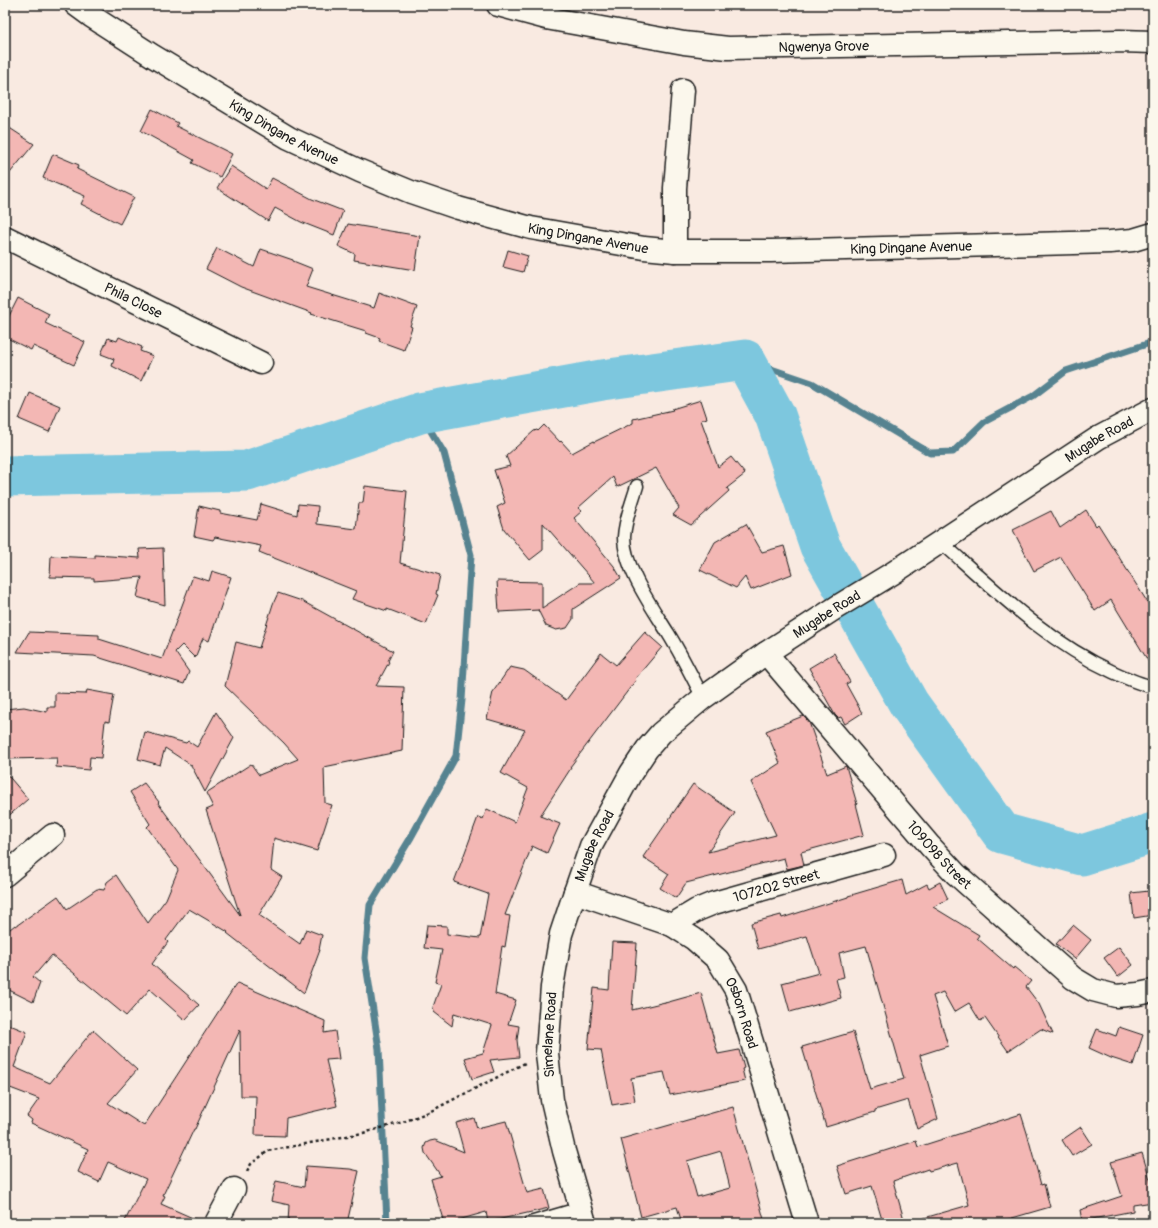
<svg xmlns="http://www.w3.org/2000/svg" width="1158" height="1228" viewBox="0 0 1158 1228" font-family="Pangolin,sans-serif">
<style>
.lines{fill:none;stroke-linecap:round;stroke-linejoin:round}
.stream{stroke:#568390;stroke-width:7}
.river{stroke:#7dc7de;stroke-width:41}
.building{fill:#f3b7b4;stroke:#1c1c1c;fill-rule:evenodd}
.lane-casing{stroke:#1c1c1c;stroke-width:15}
.street-casing{stroke:#1c1c1c;stroke-width:25}
.path{stroke:#1c1c1c;stroke-width:2.5;stroke-dasharray:3 3;stroke-linecap:butt}
.lane{stroke:#fbf7ec;stroke-width:12}
.street{stroke:#fbf7ec;stroke-width:22}
.labels{text-anchor:middle;stroke-width:3.5;stroke-linejoin:round;paint-order:stroke}
.street-label{font-size:14px;fill:#1c1c1c;stroke:#fbf7ec}
</style>
<rect width="100%" height="100%" fill="#f9eae1"/>
<filter id="ink" filterUnits="userSpaceOnUse"><feTurbulence type="fractalNoise" baseFrequency=".025" numOctaves="2"/><feDisplacementMap in="SourceGraphic" scale="8" xChannelSelector="R" yChannelSelector="G"/><feConvolveMatrix kernelMatrix="1 2 1 2 8 2 1 2 1" color-interpolation-filters="sRGB"/></filter>
<g filter="url(#ink)">
<g class="lines">
<path class="stream" d="M745 360 812 383 930 453 953 452 984 422 1033 396 1066 371 1153 342
M387 1223 379 1049 365 958 370 905 410 839 456 756 462 700 471 555 444 453 420 413"/>
<path class="river" d="M5 476 247 471 420 413 602 380 745 360 775 415 820 546 909 704 1002 833 1082 855 1153 833"/>
</g>
<path class="building" d="M152 109 178 123 176 126 232 154 220 177 192 163 194 160 141 131Z
M5 125 34 144 5 179Z
M53 154 79 165 77 169 134 197 120 224 81 204 85 196 43 178Z
M231 166 266 189 272 178 312 199 343 211 334 235 301 222 275 208 268 221 217 188Z
M348 224 420 236 415 270 354 260 355 254 338 246Z
M217 248 254 267 261 249 293 260V261L313 269 306 287 374 308 379 293 417 307 410 326 412 327 404 350 379 341 380 338 366 333V331L311 314 312 313 241 287 206 269Z
M508 250 528 256 523 272 503 267Z
M18 298 49 314 45 323 85 342 74 365 33 346 31 350 5 337V324Z
M119 337 142 347 140 351 153 356 141 381 112 366 114 359 101 354 108 338 117 341Z
M30 393 60 406 49 432 19 419Z
M701 400 707 418 701 420 718 467 731 457 745 474 727 488 729 491 691 525 673 515 679 508 656 468 617 487 613 477 578 508 582 511 574 518 614 566 621 578 573 609V619L567 628 556 630 546 626 538 610H539L499 612 497 581 542 582V608L580 583H595L543 523V550L530 560 504 529 497 507 505 503 494 470 510 466 506 456 534 431 537 430 538 431 544 425 560 442 561 441 572 453 594 441V442L633 423V419L673 410 672 409Z
M365 486 407 491 400 563 440 575 436 594 438 595 426 624 387 609V611L352 599 356 591 259 552 261 546 215 537 213 540 194 536 199 506 220 511V513L257 520 261 504 297 515 298 504 318 506 317 524 356 529 359 503H363Z
M1086 510 1096 526 1098 524 1153 611V669L1111 600 1095 611 1061 557 1034 571 1013 530 1051 511 1060 528Z
M746 524 762 552 784 546 792 574 751 590 745 577 736 588 700 570 715 542Z
M163 548 165 605 137 597 142 577 94 581V578L50 577 51 556 95 558V555L140 558 139 549Z
M212 571 231 577 209 641 203 638 195 658 182 645 175 652 189 672 184 684 94 656 17 652 29 632 99 635V639L162 659 193 576 209 581Z
M278 593 302 601 393 651 388 661 389 662 376 686 404 687 402 751 324 767 325 803 332 805 317 851 274 838 271 870 282 877 259 915 300 944 306 929 322 935 319 950H320L304 993 227 933 228 932 189 909 166 940 168 942 152 964 199 1005 185 1020 150 989 126 1016 52 955 33 977 40 983 33 1002 5 988V977L10 967 5 961V933L15 925 16 926 58 896 67 909 97 889 104 890 107 882 116 875 148 923 166 899 178 870 147 827 150 824 130 792 144 783 159 802 158 803 240 915 206 810 213 807 206 793 251 764 259 775 298 759 284 743 225 686 236 642 259 648 273 604Z
M645 632 662 647 635 679 636 680 570 767 571 768 540 816 560 824 547 853 532 846 505 915 510 916 505 947 502 946 495 994 516 1000 508 1024 519 1026 517 1040 519 1057 490 1060 494 1072 472 1079 465 1058 483 1053 492 1025 454 1013 452 1026 434 1012 433 1007 441 984 435 982 442 950 424 948 427 925 447 926V934L480 938 488 894 454 882 478 817 483 819 487 809 515 822 528 788 501 773 525 730 487 719 493 692 510 667 524 670 566 700 601 653 616 665Z
M834 653 850 682 846 684 862 713 845 724 841 717 838 718 835 715 809 668Z
M87 690 114 695 109 722 105 721 101 758 90 757 89 770 56 767 57 758 5 759V709L24 707 47 712V707H55V693L86 694Z
M216 712 234 738 205 792 191 765 165 748 160 765 138 759 145 732 186 743 188 741 197 747Z
M803 716 809 722 827 774 846 766 857 804H856L864 835 801 852 804 865 787 869 784 858 686 883 676 898 660 888 669 874 643 857 693 784 735 813 708 852 776 835 751 782 780 763 766 731Z
M5 772 28 799 5 819Z
M902 880 906 895 927 884 929 888 940 882 948 899 933 907 979 935 977 938 1013 969 1014 967 1031 981 1026 987 1039 1004 1053 1034 1041 1029 1008 1051 985 1018 980 1021 969 1003 954 1012 943 992 933 996 948 1046 920 1055 938 1119 917 1129 908 1100 875 1110V1112L826 1127 802 1047 853 1032 870 1089 904 1079 866 946 839 953 844 977 836 979 841 998 790 1012 782 983 819 973 807 936 758 949 751 923 781 915 782 918 848 897V896Z
M1149 891 1153 915 1134 918 1131 893Z
M1073 925 1091 940 1075 959 1056 944Z
M612 942 637 943 632 1010 665 1002V1003L701 993 718 1054 739 1050 744 1068 742 1069 745 1081 670 1095 664 1072 631 1078 635 1101 612 1105 601 1050 588 1049 594 988 609 990Z
M1119 947 1133 965 1118 977 1104 958Z
M237 983 325 1021 324 1033 335 1031 339 1059 326 1060 337 1106 286 1118 285 1136 255 1135 256 1096H241L240 1030 195 1129H194L163 1195 165 1196 161 1204 204 1223H124L146 1179 108 1162 99 1182 78 1172 88 1149 31 1123 32 1120 27 1116 39 1099 5 1086V1023L27 1032 14 1067 50 1083 93 1030 137 1070 108 1103 144 1126Z
M1119 1027 1143 1035 1133 1065 1111 1058 1089 1048 1097 1029 1116 1036Z
M733 1107 765 1223H682L677 1207 641 1217 621 1139ZM721 1151 730 1188 697 1197 687 1161Z
M1021 1114 1027 1133 1041 1185 1044 1184 1050 1207 995 1223H925L924 1218 969 1205 958 1163 929 1171 928 1169 893 1181 905 1223H883L872 1186 846 1194 837 1166 916 1141 918 1147Z
M474 1118 477 1128 506 1121 527 1193 544 1189 549 1208 488 1222 486 1212 448 1223H444L431 1179 441 1176 425 1153 424 1148 426 1143 430 1141 435 1140 464 1152 456 1123Z
M1081 1127 1092 1144 1072 1156 1062 1140Z
M1142 1153 1153 1189V1202L1133 1205V1211L1082 1221 1080 1210 1122 1196 1111 1162Z
M306 1166 350 1169 359 1171 347 1223H288L289 1205 271 1201 276 1181 304 1187Z"/>
<g class="lines">
<g class="lane-casing">
<path id="lane" d="M637 486C632 503 625 519 624 537 624 568 652 607 668 633 681 654 692 676 703 698
M941 542C995 590 1046 641 1113 672 1126 678 1139 684 1153 687
M530 1223 581 1208"/>
</g>
<g class="street-casing">
<g id="street">
<path id="s1" d="M76 5 91 16 153 56 289 138 360 171 411 192 458 208 531 228 644 248 675 251H771L1110 242 1133 240 1153 234"/>
<path id="s2" d="M498 5 546 18 684 43 728 48 1120 41 1153 42"/>
<path id="s3" d="M5 237 261 363"/>
<path d="M675 251V188L683 90"/>
<path id="s4" d="M766 653 930 846 956 874 1073 978 1093 990 1116 996 1138 994 1153 991"/>
<path d="M5 875 53 835"/>
<path id="s5" d="M575 892 672 925 694 939 718 960 736 990 807 1223"/>
<path id="s6" d="M672 925 697 910 714 903 884 855"/>
<path d="M216 1223 234 1189"/>
<path id="s7" d="M585 1223 564 1151 552 1100 547 1053 552 987 561 934 575 892 591 846 631 773 647 749 661 733 703 698 766 653 837 607 893 573 1098 438 1153 409"/>
</g>
</g>
<path class="path" d="M247 1171 251 1164 268 1151 363 1133 403 1122 429 1112 525 1063"/>
<use href="#lane" class="lane"/>
<use href="#street" class="street"/>
</g>
</g>
<g class="labels">
<g class="street-label">
<text dy="5" stroke="none"><textPath href="#s2" startOffset="330">Ngwenya Grove</textPath></text>
<text dy="5" stroke="none"><textPath href="#s1" startOffset="244">King Dingane Avenue</textPath></text>
<text dy="5" stroke="none"><textPath href="#s1" startOffset="568">King Dingane Avenue</textPath></text>
<text dy="5" stroke="none"><textPath href="#s1" startOffset="892">King Dingane Avenue</textPath></text>
<text dy="5" stroke="none"><textPath href="#s3" startOffset="143">Phila Close</textPath></text>
<text dy="5" stroke="none"><textPath href="#s7" startOffset="1049">Mugabe Road</textPath></text>
<text dy="5" stroke="none"><textPath href="#s7" startOffset="725">Mugabe Road</textPath></text>
<text dy="5" stroke="none"><textPath href="#s7" startOffset="389">Mugabe Road</textPath></text>
<text dy="5" stroke="none"><textPath href="#s4" startOffset="266">109098 Street</textPath></text>
<text dy="5" stroke="none"><textPath href="#s6" startOffset="112">107202 Street</textPath></text>
<text dy="5" stroke="none"><textPath href="#s5" startOffset="219">Osborn Road</textPath></text>
<text dy="5" stroke="none"><textPath href="#s7" startOffset="193">Simelane Road</textPath></text>
</g>
</g>
<rect width="1158" height="1228" fill="none" stroke="#fbf7ec" stroke-width="20"/>
<rect x="10" y="10" width="1138" height="1208" fill="none" stroke="#1c1c1c" stroke-width="1.5" filter="url(#ink)"/>
</svg>
